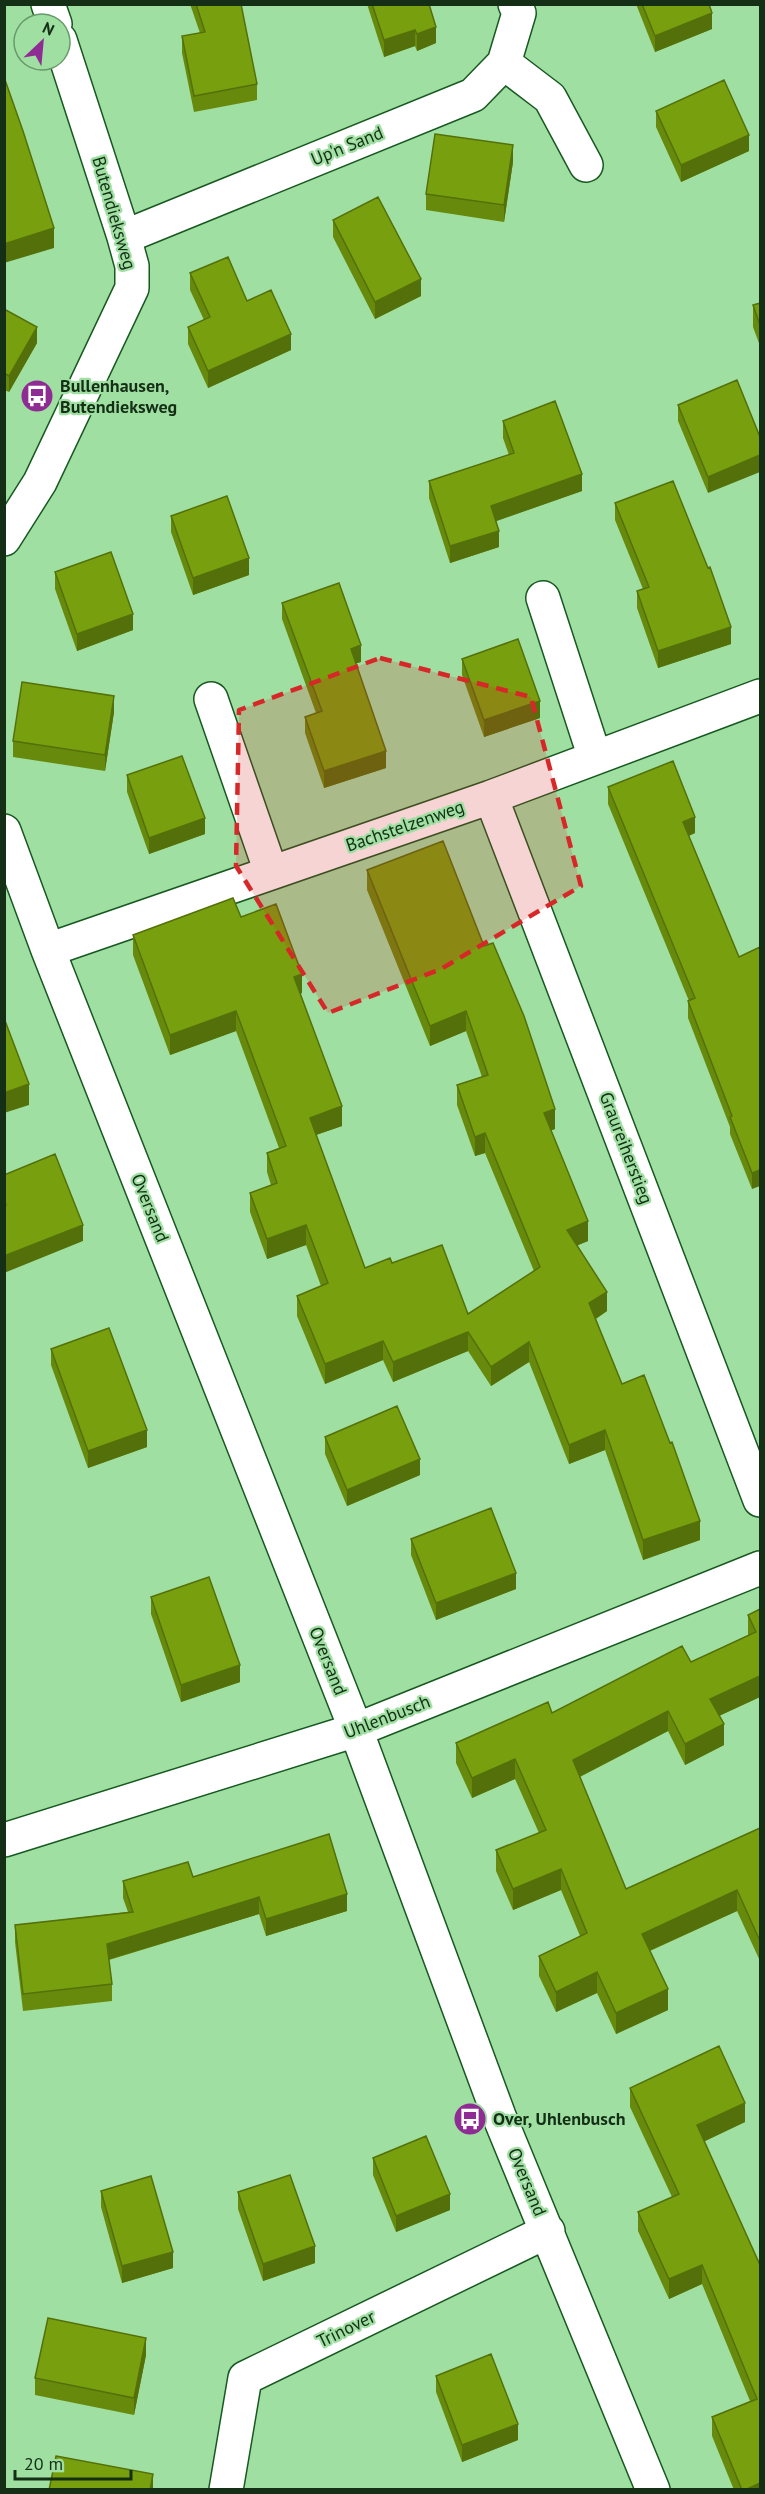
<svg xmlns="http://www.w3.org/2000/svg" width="765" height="2494" viewBox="0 0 765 2494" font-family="'PT Sans',sans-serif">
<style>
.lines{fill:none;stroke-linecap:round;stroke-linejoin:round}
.minor-casing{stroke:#185821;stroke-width:36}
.minor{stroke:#fff;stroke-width:33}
.wall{fill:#678a0c}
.shaded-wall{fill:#54700a}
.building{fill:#78a00e;stroke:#54700a;stroke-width:1.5}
.marked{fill:#d62828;fill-opacity:0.2;stroke:#d62828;stroke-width:4.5;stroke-dasharray:12 8;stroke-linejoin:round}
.labels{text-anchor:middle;stroke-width:4.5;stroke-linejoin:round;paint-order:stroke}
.street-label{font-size:18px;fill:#152f17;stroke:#9fe0a2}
.poi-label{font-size:18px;font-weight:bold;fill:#152f17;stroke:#9fe0a2;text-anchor:start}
</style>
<rect width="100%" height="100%" fill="#9fe0a2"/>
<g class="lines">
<g class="minor-casing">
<path id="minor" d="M48 4 55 24
M504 63 550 98 586 165
M124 237 473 95 504 63 519 13 515 4
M4 539 40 482 132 288V266L124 237 60 40
M543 598 595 758
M211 699 271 872
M491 797 760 1500
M4 831 48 950 356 1730 499 2116 653 2490
M48 950 491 797 760 696
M4 1840 356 1730 760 1568
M226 2490 245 2378 548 2231"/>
</g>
<use href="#minor" class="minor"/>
</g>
<path class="wall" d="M190 4H241L257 84V100L194 112 182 53V36L200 33Z
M367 4H429L436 43 417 51 415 46 384 57Z
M636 4H709L712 29 655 52Z
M656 111 749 151 681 182 656 127Z
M513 162 504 222 426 210V194Z
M333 220 421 296 375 319 333 237Z
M190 273 247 301 291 350 208 388 188 344V327L204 320 190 290Z
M760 303V346L753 327V305Z
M4 309 37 343 9 392 4 390Z
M737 380 708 493 678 421V405Z
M503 421 582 491 496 521 499 547 450 563 429 498V481L509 455 503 438Z
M615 503 731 644 658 668 637 608V591L643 589 615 520Z
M171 516 249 575 193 595 171 532Z
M55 572 133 630 77 651 55 589Z
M282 603 361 662 356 663 386 768 324 788 305 733V717L316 713 282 619Z
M462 659 540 718 484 737 462 675Z
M114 712 105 771 13 757V741Z
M127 775 205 834 149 854 127 792Z
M608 787 695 833 689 836 739 957 760 947 752 1189 730 1134V1127L688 1018V1001H689L608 804Z
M367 870 555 1129 551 1130 588 1241 577 1245 607 1311 596 1319 622 1384 700 1540 643 1560 605 1450 569 1464 529 1362 491 1386 468 1351 393 1382 383 1360 325 1384 297 1316V1296L321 1286 306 1245 267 1259 250 1212V1193L271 1185 267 1172V1153L279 1148 236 1031 170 1055 133 955V935L241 917 302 993 300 994 342 1126 316 1135 365 1268 392 1263 468 1314 534 1271 485 1153 475 1156 457 1105V1085L482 1077 466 1031 430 1046 367 890Z
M51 1349 147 1447 88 1468 51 1365Z
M325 1437 420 1475 347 1506 325 1454Z
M411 1539 516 1589 436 1620 411 1555Z
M151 1597 240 1682 181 1702 151 1614Z
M760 1609V1697L719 1716 724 1745 685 1765 668 1731 580 1777 626 1889 760 1828V1961L737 1911 650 1951 668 2010 616 2034 597 1993 556 2012 539 1976V1956L580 1936 561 1890 513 1910 496 1871V1850L539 1833 515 1779 472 1798 456 1763V1743L552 1713 691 1662 748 1635V1615Z
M193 1877 347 1911 266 1936 259 1914 109 1960 112 1984V2001L23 2011 15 1942V1925L128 1912 123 1898V1881Z
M630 2088 745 2122 704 2141 760 2265V2490H734L712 2436V2417L750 2401 702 2284 669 2299 638 2231V2212L672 2197 630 2107Z
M373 2158 450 2210 396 2232 373 2175Z
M101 2191 173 2268 122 2283 101 2207Z
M238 2192 315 2263 263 2281 238 2209Z
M146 2355 134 2415 35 2395V2378Z
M436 2376 518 2440 462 2462 436 2392Z"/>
<path class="shaded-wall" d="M712 13V29L655 52V36Z
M436 27V43L417 51V34Z
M415 30V46L384 57V40Z
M749 135V151L681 182V165Z
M513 145V162L504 222V205Z
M54 228V248L4 263V244Z
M421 279V296L375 319V302Z
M37 327V343L9 392V376Z
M291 334V350L208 388V371Z
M760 455V472L708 493V477Z
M582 474V491L491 523V506Z
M499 531V547L450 563V546Z
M249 558V575L193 595V578Z
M133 614V630L77 651V634Z
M731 627V644L658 668V651Z
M361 645V662L351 665V649Z
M114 696V712L105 771V755Z
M540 701V718L484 737V720Z
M386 751V768L324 788V771Z
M695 817V833L683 838V822Z
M205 818V834L149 854V838Z
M302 974V993L294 996V977Z
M236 1011V1031L170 1055V1035Z
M466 1011V1031L430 1046V1026Z
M29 1084V1105L4 1113V1093Z
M342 1106V1126L310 1137V1118Z
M555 1109V1129L544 1133V1113Z
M485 1133V1153L475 1156V1137Z
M760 1170V1186L752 1189V1173Z
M588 1221V1241L567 1250V1230Z
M83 1225V1241L4 1273V1256Z
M306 1225V1245L267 1259V1239Z
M607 1292V1311L589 1323V1303Z
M468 1332V1351L393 1382V1362Z
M383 1341V1360L325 1384V1364Z
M529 1342V1362L491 1386V1367Z
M147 1430V1447L88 1468V1451Z
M605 1430V1450L569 1464V1445Z
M420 1459V1475L347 1506V1490Z
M700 1521V1540L643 1560V1540Z
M516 1573V1589L436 1620V1603Z
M240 1665V1682L181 1702V1685Z
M760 1676V1697L710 1720V1699Z
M668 1711V1731L573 1780V1760Z
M724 1724V1745L685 1765V1744Z
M515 1759V1779L472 1798V1778Z
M561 1869V1890L513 1910V1889Z
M737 1890V1911L642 1954V1934Z
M347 1894V1911L266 1936V1919Z
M259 1897V1914L107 1960V1944Z
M597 1972V1993L556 2012V1992Z
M668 1989V2010L616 2034V2013Z
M745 2103V2122L697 2145V2125Z
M450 2194V2210L396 2232V2216Z
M315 2246V2263L263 2281V2264Z
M173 2252V2268L122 2283V2266Z
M702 2265V2284L669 2299V2279Z
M146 2338V2355L134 2415V2398Z
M518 2424V2440L462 2462V2445Z
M153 2474V2490H150Z
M760 2483V2490H745Z"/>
<path class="building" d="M196 4H241L257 84 194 96 182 36 205 32Z
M372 4H429L436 27 417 34 415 30 384 40Z
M642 4H709L712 13 655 36Z
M4 77 23 131 54 228 4 244Z
M724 80 749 135 681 165 656 111Z
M435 134 513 145 504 205 426 194Z
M378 197 421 279 375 302 333 220Z
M228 257 247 301 271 290 291 334 208 371 188 327 210 317 190 273Z
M760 303V325L753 305Z
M4 309 37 327 9 376 4 373Z
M737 380 760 437V455L708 477 678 405Z
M555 401 582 474 491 506 499 531 450 546 429 481 514 453 503 421Z
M673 481 708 568 710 567 731 627 658 651 637 591 649 587 615 503Z
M227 496 249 558 193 578 171 516Z
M111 552 133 614 77 634 55 572Z
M339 583 361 645 351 649 386 751 324 771 305 717 322 711 282 603Z
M518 639 540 701 484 720 462 659Z
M22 682 114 696 105 755 13 741Z
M182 756 205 818 149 838 127 775Z
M673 761 695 817 683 822 739 957 760 947V1170L752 1173 730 1117 732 1116 688 1001 695 998 608 787Z
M443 841 484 946 493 943 524 1016 555 1109 544 1113 588 1221 567 1230 607 1292 589 1303 622 1384 644 1375 670 1443 672 1442 700 1521 643 1540 605 1430 569 1445 529 1342 491 1367 468 1332 393 1362 383 1341 325 1364 297 1296 328 1283 306 1225 267 1239 250 1193 277 1183 267 1153 286 1146 236 1011 170 1035 133 935 233 898 241 917 276 904 302 974 294 977 342 1106 310 1118 365 1268 390 1258 392 1263 442 1245 468 1314 540 1267 485 1133 475 1137 457 1085 488 1075 466 1011 430 1026 367 870Z
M4 1018 29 1084 4 1093Z
M55 1154 83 1225 4 1256V1206L6 1205 4 1201V1175Z
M109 1328 147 1430 88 1451 51 1349Z
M397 1406 420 1459 347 1490 325 1437Z
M491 1508 516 1573 436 1603 411 1539Z
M209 1577 240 1665 181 1685 151 1597Z
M760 1609V1676L710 1699 724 1724 685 1744 668 1711 573 1760 626 1889 760 1828V1941L737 1890 642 1934 668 1989 616 2013 597 1972 556 1992 539 1956 587 1933 561 1869 513 1889 496 1850 546 1830 515 1759 472 1778 456 1743 548 1702 552 1713 682 1646 691 1662 756 1632 748 1615Z
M329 1834 347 1894 266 1919 259 1897 107 1944 112 1984 23 1994 15 1925 133 1912 123 1881 188 1862 193 1877Z
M719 2046 745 2103 697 2125 760 2265V2483L745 2490H742L712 2417 757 2399 702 2265 669 2279 638 2212 679 2194 630 2088Z
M426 2136 450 2194 396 2216 373 2158Z
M290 2175 315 2246 263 2264 238 2192Z
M151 2176 173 2252 122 2266 101 2191Z
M48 2318 146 2338 134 2398 35 2378Z
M491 2354 518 2424 462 2445 436 2376Z
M56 2456 153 2474 150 2490H49Z"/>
<path class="marked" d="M380 658 531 697 581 886 441 969 328 1013 236 866 239 710Z"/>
<defs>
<g id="bus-disc" transform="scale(1.725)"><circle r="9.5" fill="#8f2c94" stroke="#9fe0a2"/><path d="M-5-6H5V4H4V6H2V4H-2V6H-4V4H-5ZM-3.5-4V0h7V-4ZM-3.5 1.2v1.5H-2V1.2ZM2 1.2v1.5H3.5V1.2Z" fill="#fff"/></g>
</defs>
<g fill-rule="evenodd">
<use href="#bus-disc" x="37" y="396"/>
<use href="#bus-disc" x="470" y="2119"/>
</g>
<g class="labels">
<g class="street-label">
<text transform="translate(347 146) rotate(-22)" y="6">Up'n Sand</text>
<text transform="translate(114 213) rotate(74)" y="6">Butendieksweg</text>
<text transform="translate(405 826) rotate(-19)" y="6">Bachstelzenweg</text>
<text transform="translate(626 1148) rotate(69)" y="6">Graureiherstieg</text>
<text transform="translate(150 1208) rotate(68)" y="6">Oversand</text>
<text transform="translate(328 1661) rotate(68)" y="6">Oversand</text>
<text transform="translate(387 1717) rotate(-21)" y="6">Uhlenbusch</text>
<text transform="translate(527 2182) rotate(67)" y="6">Oversand</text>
<text transform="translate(346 2329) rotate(-26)" y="6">Trinover</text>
</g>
<g class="poi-label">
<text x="60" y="392">Bullenhausen,<tspan x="60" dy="21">Butendieksweg</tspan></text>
<text x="493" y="2125">Over, Uhlenbusch</text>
</g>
</g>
<rect width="765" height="2494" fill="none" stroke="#152f17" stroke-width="12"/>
<g transform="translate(42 42) rotate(26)"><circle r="28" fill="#9fe0a2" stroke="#68996a" stroke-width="1.5"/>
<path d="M0-4.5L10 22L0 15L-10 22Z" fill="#8f2c94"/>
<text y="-9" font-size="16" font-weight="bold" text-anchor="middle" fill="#152f17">N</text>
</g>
<path d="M15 2470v9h116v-9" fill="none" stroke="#152f17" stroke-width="3"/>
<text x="24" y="2470" font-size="18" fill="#152f17" stroke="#9fe0a2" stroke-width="4.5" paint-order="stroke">20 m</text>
</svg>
